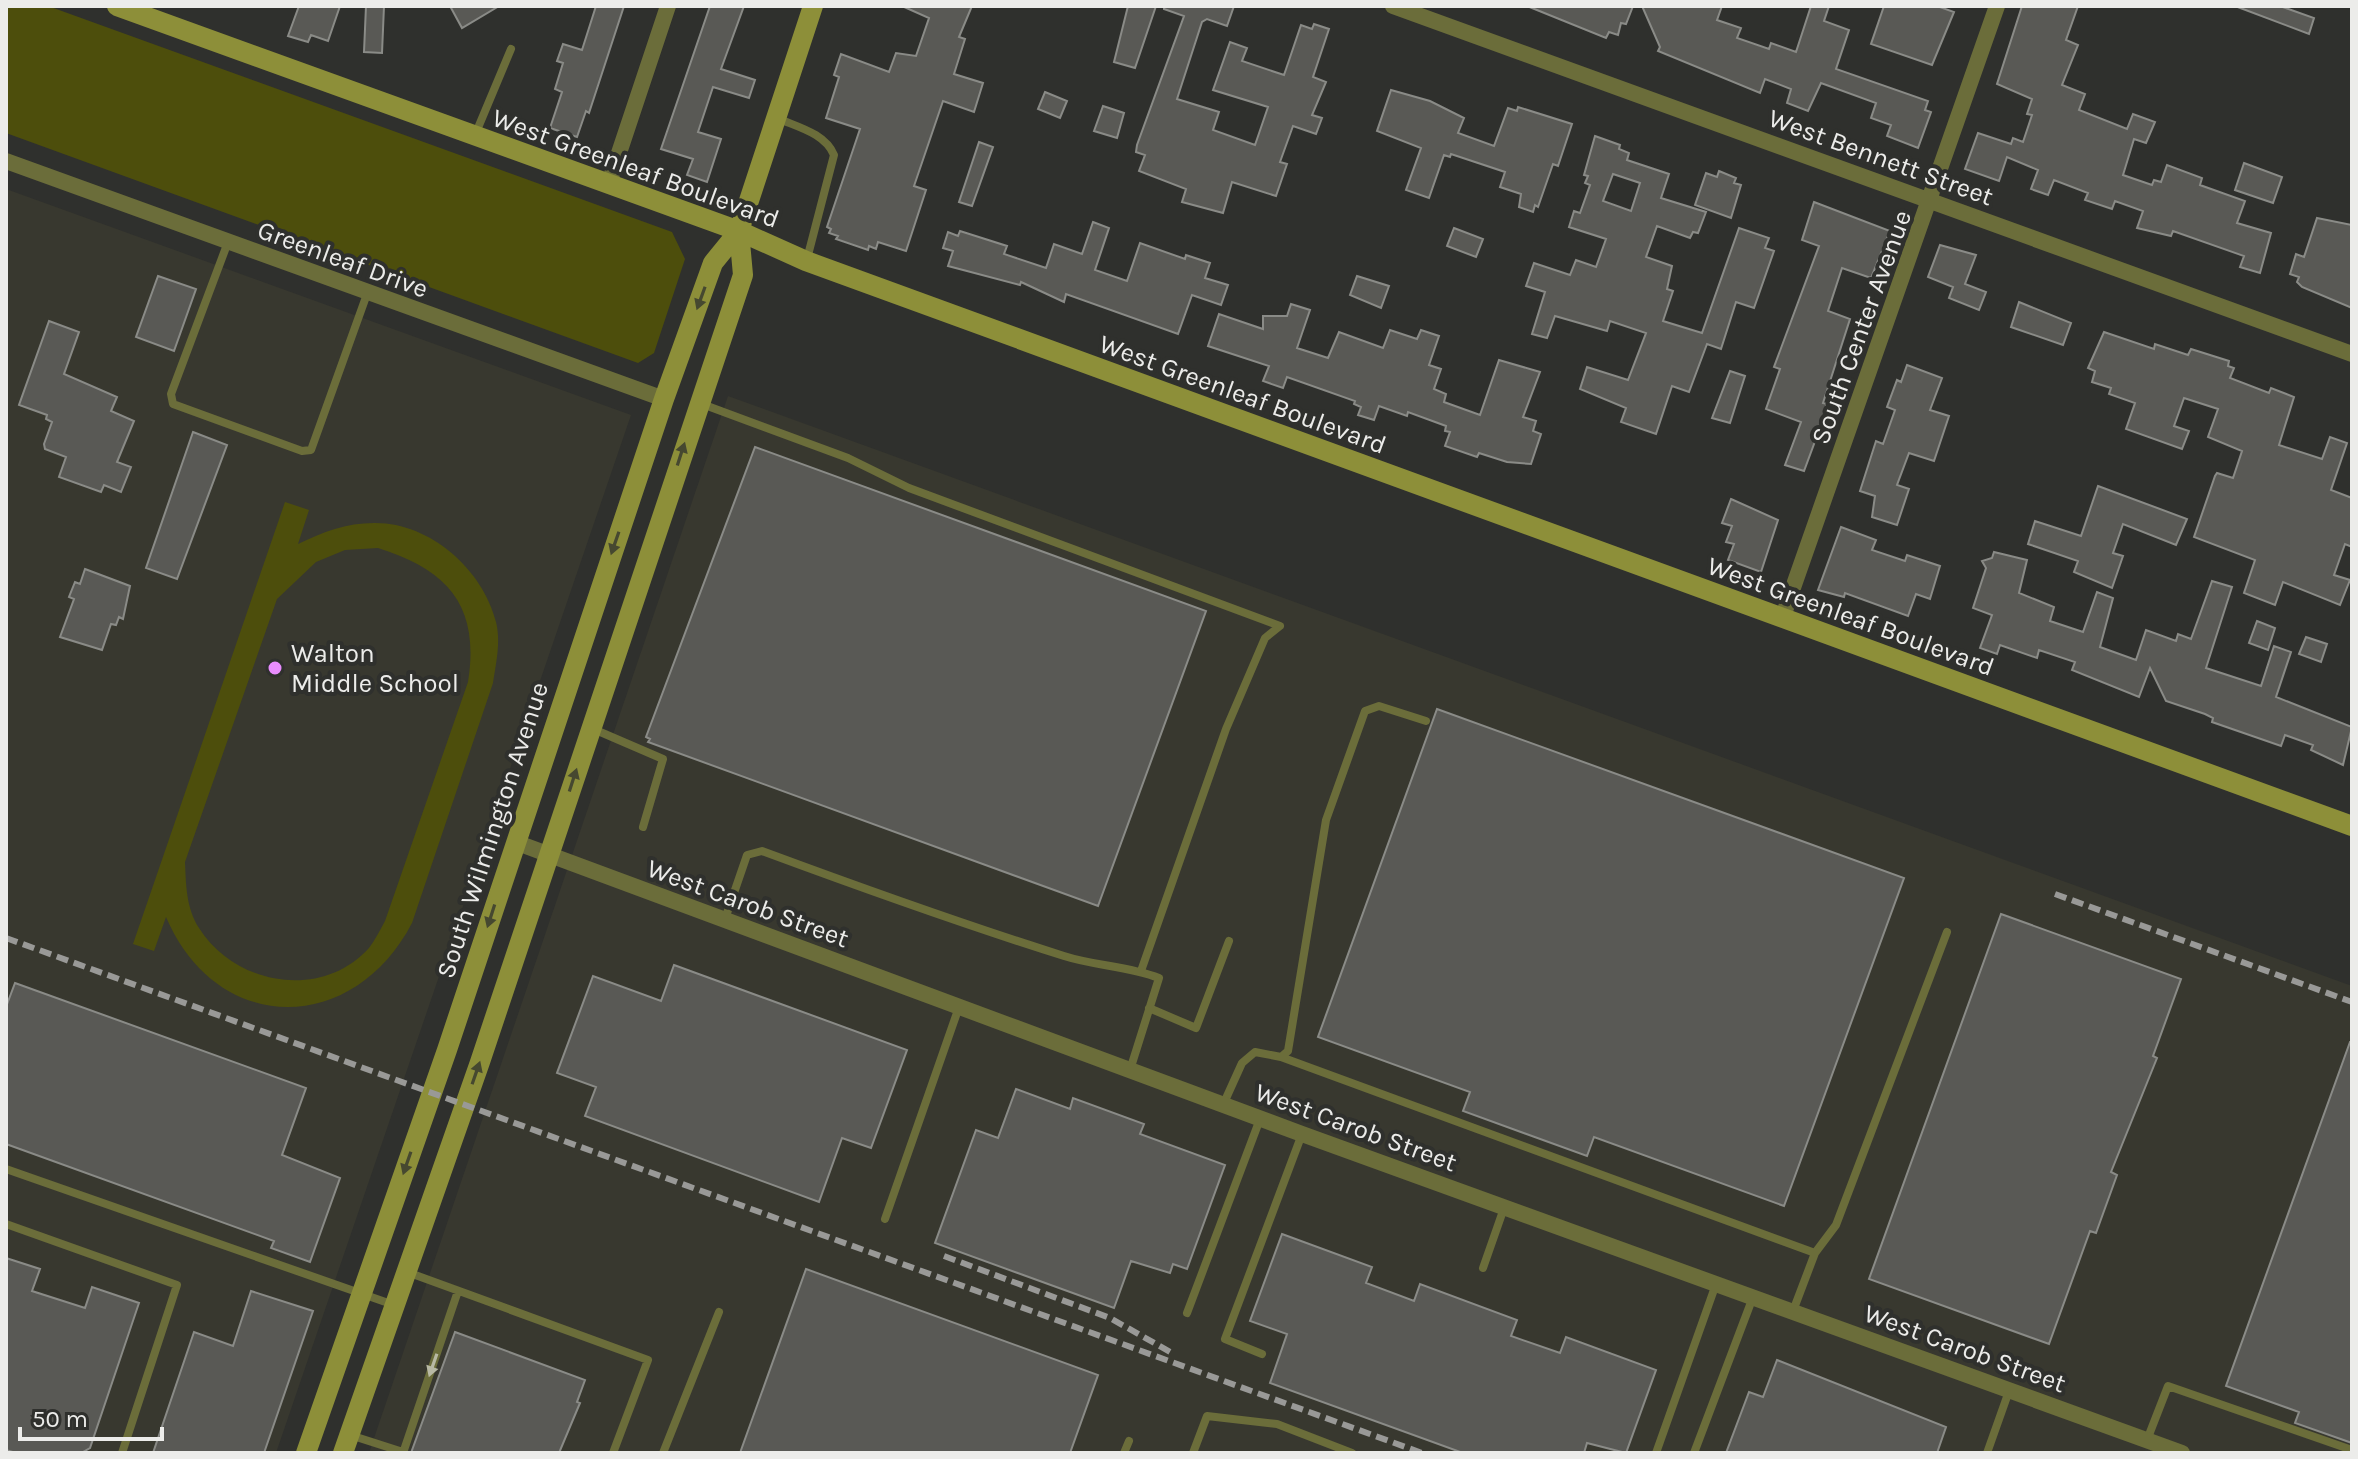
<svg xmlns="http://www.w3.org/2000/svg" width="2358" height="1459" viewBox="0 0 2358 1459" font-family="Karla,sans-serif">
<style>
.built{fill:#38382f}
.green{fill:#4d4e0c;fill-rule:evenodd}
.building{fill:#595955;stroke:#8a8b87;stroke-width:2;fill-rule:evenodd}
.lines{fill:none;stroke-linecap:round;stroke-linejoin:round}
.lane{stroke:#6b6d3a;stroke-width:8}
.street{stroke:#6b6d3a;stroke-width:16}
.secondary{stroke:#8d8f39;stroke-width:20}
.rail{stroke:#999997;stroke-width:6;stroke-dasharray:12 6;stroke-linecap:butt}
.oneway{fill:#464830}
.oneway2{fill:#b8b9a4}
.poi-dot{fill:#e98dfd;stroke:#2f302d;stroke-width:3}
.labels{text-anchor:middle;stroke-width:8;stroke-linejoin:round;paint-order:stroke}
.street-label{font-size:26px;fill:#ececea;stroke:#2f302d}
.poi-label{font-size:26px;fill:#ececea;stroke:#2f302d;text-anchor:start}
</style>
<rect width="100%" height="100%" fill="#2f302d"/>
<path class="built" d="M6 189 631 415 276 1453H6Z
M728 396 2352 986V1453H369Z"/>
<path class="green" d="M6 6H48L672 232 685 259 654 353 638 363 6 133Z
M285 502 309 510 298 544C323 532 346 523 374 523 429 522 483 569 496 622 501 642 496 663 493 683L412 923C353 1036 217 1036 166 917L154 951 133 944ZM378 548C449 570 480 607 468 682L385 921C380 930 375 940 369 948 321 1001 235 985 199 928 186 908 186 884 185 862L277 599 316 562 345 550Z"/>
<path class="building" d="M299 6H340L328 41 311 35 308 42 288 36Z
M366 6H384L382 53 364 52Z
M450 6H499L462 28Z
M596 6H624L589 113 586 111 577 137 550 128 562 92 555 89 563 63 557 61 563 44 582 50Z
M710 6H744L721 69 755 80 749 98 713 87 698 132 721 139 707 182 687 175 693 159 661 149Z
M902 6H972L959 37 965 39 954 74 983 83 974 112 943 101 914 186 926 190 906 251 878 242 876 249 869 246 868 250 836 239 838 236 829 233 831 229 827 227 860 129 826 118 839 77 834 75 841 54 889 72 896 53 916 56 929 18Z
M1128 6H1156L1135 68 1114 62Z
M1164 6H1234L1227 26 1207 19 1202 22 1177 99 1219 112 1213 130 1255 145 1268 107 1213 90 1230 42 1247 48 1242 61 1284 75 1301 25 1312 29 1314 24 1329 29 1313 77 1326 82 1312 115 1322 118 1316 134 1293 126 1280 162 1287 164 1276 196 1232 182 1223 213 1182 202 1186 189 1139 171 1145 155 1136 152 1137 145 1184 16 1164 9Z
M1527 6H1633L1626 24 1621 23 1618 35 1609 32 1606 38Z
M1642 6H1722L1717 20 1741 28 1737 38 1769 49 1771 43 1796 52 1811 6H1829L1824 21 1849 30 1836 69 1928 101 1925 110 1931 112 1918 148 1887 136 1891 125 1871 118 1876 103 1821 83 1808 111 1787 103 1791 89 1765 79 1760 93 1658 51 1660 47Z
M1884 6H1937L1954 12 1932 65 1871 44Z
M2022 6H2078L2066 40 2078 45 2062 85 2085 94 2079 110 2127 129 2133 114 2155 122 2146 143 2134 139 2123 175 2152 185 2154 180 2161 182 2167 165 2202 178 2200 185 2245 201 2237 223 2271 233 2260 273 2240 267 2244 256 2173 231 2171 236 2137 228 2143 211 2115 201 2112 209 2085 200 2088 193 2054 180 2048 195 2031 189 2038 170 2007 157 1999 181 1965 169 1978 133 2011 144 2013 138 2023 142 2032 115 2027 114 2032 99 1997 84Z
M2235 6H2280L2314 18 2309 34Z
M1391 90 1430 101 1464 118 1458 133 1494 146 1508 108 1517 111 1518 107 1572 124 1558 166 1553 164 1538 207 1535 205 1533 212 1519 207 1521 194 1500 187 1505 172 1451 154 1450 157 1444 155 1429 198 1406 190 1421 148 1377 131Z
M1045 92 1067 101 1060 118 1038 109Z
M1103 106 1124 113 1117 138 1094 131Z
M1595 136 1620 145 1619 149 1629 153 1627 160 1669 174 1661 198 1706 212 1698 233 1693 232 1690 238 1657 226 1646 257 1672 266 1667 289 1673 291 1663 321 1702 333 1739 228 1769 238 1765 248 1774 251 1754 308 1736 302 1721 349 1707 344 1689 392 1672 386 1656 434 1621 422 1626 408 1580 389 1587 367 1628 380 1646 333 1610 321 1607 331 1555 316 1547 338 1532 334 1545 292 1526 286 1534 263 1570 275 1576 260 1596 267 1606 239 1569 227 1574 211 1580 213 1590 185 1585 183 1588 176 1584 175ZM1613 174 1640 183 1631 211 1603 201Z
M979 142 993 147 972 206 959 202Z
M2244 163 2282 177 2273 203 2235 190Z
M1719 171 1736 178 1734 183 1741 185 1731 218 1695 205 1706 173 1717 177Z
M1814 202 1890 231 1871 278 1842 268 1828 311 1850 319 1823 403 1827 404 1824 412 1830 414 1824 430 1820 428 1804 471 1785 465 1801 422 1766 409 1780 369 1774 367 1819 246 1802 240Z
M2317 218 2352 225V308L2302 287 2297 282 2299 277 2290 274 2296 254 2304 257Z
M1093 222 1109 228 1095 270 1127 281 1140 243 1185 259 1186 255 1210 263 1205 278 1228 285 1221 305 1192 295 1178 334 1066 294 1064 302 1021 282 1020 285 948 266 953 251 943 248 948 232 958 236 960 231 1007 246 1004 254 1046 268 1054 244 1082 254Z
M1454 228 1483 239 1476 257 1447 246Z
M1940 245 1976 255 1965 284 1986 292 1979 310 1949 298 1953 287 1928 277Z
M158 276 196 289 174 351 136 337Z
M1357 276 1389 286 1381 308 1350 295Z
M2019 302 2071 323 2063 345 2011 327Z
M1291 304 1310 310 1297 348 1328 358 1339 332 1383 348 1390 330 1417 339 1421 330 1439 336 1429 365 1441 369 1434 389 1446 394 1444 402 1480 415 1499 360 1540 372 1523 417 1536 421 1533 431 1541 434 1531 464 1507 462 1479 453 1477 457 1445 446 1450 432 1445 431 1446 426 1408 412 1407 416 1379 406 1374 420 1358 415 1361 407 1354 404 1355 401 1287 377 1283 388 1263 381 1269 366 1208 346 1219 314 1263 329V316H1287Z
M49 321 79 332 64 374 117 397 111 411 134 421 117 462 131 467 121 492 104 485 101 492 59 477 66 457 45 449 44 444 52 422 46 419 47 415 19 405Z
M2104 332 2154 349 2155 344 2188 355 2191 349 2229 361 2228 366 2234 368 2230 378 2269 393 2271 388 2294 397 2279 445 2322 459 2330 437 2347 443 2331 490 2352 498V547L2345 544 2334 575 2350 580 2340 605 2283 582 2275 605 2244 593 2255 560 2194 537 2215 476 2217 473 2233 478 2242 451 2208 437 2218 409 2184 398 2174 426 2189 431 2182 449 2126 429 2135 403 2109 394 2111 388 2092 382 2095 371 2088 368Z
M1907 365 1942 378 1930 410 1949 416 1934 461 1909 453 1897 485 1909 489 1897 525 1872 517 1875 496 1860 491 1876 441 1883 444 1895 410 1887 407 1897 380 1901 382Z
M1730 371 1745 376 1730 423 1712 418Z
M193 432 227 445 177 579 146 568Z
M755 447 1206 611 1098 906 648 742 650 739 646 737Z
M2098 486 2187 519 2176 545 2123 524 2113 553 2123 556 2112 588 2074 572 2078 561 2028 544 2035 521 2081 536Z
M1731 499 1778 520 1761 572 1728 560 1734 544 1726 542 1732 526 1722 523Z
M1841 527 1876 540 1872 550 1905 561 1907 555 1940 566 1930 599 1916 594 1908 616 1845 593 1844 597 1818 590Z
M1994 552 2027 560 2019 593 2054 607 2050 621 2083 632 2097 592 2113 598 2100 647 2136 660 2146 630 2176 641 2178 634 2191 639 2212 581 2232 587 2206 668 2261 686 2274 646 2291 652 2276 697 2352 727 2343 765 2311 750 2313 745 2285 735 2281 746 2212 722 2213 718 2205 714 2166 701 2150 668 2139 697 2072 670 2075 662 2039 650 2037 658 2000 645 1997 654 1980 648 1992 615 1973 608 1986 568 1982 561 1992 558Z
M85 569 130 586 123 619 119 617 116 625 111 624 102 650 60 637 74 599 69 597 75 582 80 584Z
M2257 621 2275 628 2268 650 2249 643Z
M2306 637 2327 644 2321 662 2299 654Z
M1437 709 1904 878 1784 1206 1594 1137 1587 1156 1463 1111 1470 1092 1318 1037Z
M2001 914 2181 979 2153 1056 2157 1058 2111 1172 2117 1175 2096 1233 2090 1231 2049 1344 1869 1279Z
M674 965 907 1050 871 1148 842 1138 819 1202 585 1116 596 1087 557 1073 593 976 661 1001Z
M15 983 306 1088 282 1155 340 1178 310 1262 271 1248 274 1241 6 1144V1007Z
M2350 1042H2352V1443L2295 1423 2299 1412 2226 1386Z
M1016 1089 1070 1109 1073 1098 1144 1124 1140 1134 1225 1165 1187 1269 1173 1264 1170 1273 1131 1261 1114 1308 935 1243 976 1130 998 1138Z
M1282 1234 1372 1267 1366 1283 1414 1301 1420 1284 1517 1320 1511 1336 1560 1353 1566 1337 1656 1370 1626 1453 1587 1443 1584 1453H1463L1270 1383 1287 1334 1250 1321Z
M6 1258 40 1269 32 1291 85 1308 92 1287 139 1303 90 1448 81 1453H16L6 1450Z
M806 1269 1098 1375 1070 1453H740Z
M251 1291 313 1311 264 1453H153L194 1332 233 1346Z
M455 1332 585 1380 577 1402 580 1403 559 1453H411Z
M1777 1360 1946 1427 1937 1453H1726L1749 1392 1763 1397Z"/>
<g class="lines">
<path class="lane" d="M777 118C797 127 825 133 834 155L807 259
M475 135 511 49
M228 242 171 394 173 404 302 451 311 450 367 294
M702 404 848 458 909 488 1280 626 1265 638 1226 729 1141 971
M591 728 663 759 643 827
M725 919 747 855 762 851C862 888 962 924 1064 956 1095 966 1128 966 1159 978L1130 1070
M1149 1008 1196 1028 1229 941
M1281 1057 1815 1253 1793 1311
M1223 1105 1242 1063 1255 1052 1281 1057 1288 1051 1326 820 1365 711 1379 706 1426 721
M6 1169 394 1305
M885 1219 959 1007
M6 1224 177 1285 122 1453
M1815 1253 1836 1225 1947 932
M1483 1268 1504 1208
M407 1272 648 1360 613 1453
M1187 1313 1260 1119
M1262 1354 1225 1339 1302 1134
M350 1435 403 1452
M2147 1440 2168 1386 2352 1450
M403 1453 458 1291
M663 1453 719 1312
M1124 1453 1129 1441
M1193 1453 1207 1416 1277 1424 1352 1453
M1656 1453 1716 1284
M1694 1453 1753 1297
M1987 1453 2009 1391"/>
<path class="street" d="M1393 6 2352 354
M6 161 664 399
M609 183 668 6
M1782 619 1997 6
M515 842 1302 1134 2182 1453"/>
<path class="secondary" d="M117 6 739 231 806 261 2352 826
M306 1453 447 1050 664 399 713 263 739 231 813 6
M343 1453 480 1062 743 275 739 231"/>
<path class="rail" d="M2055 894 2352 1002
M6 938 1422 1453
M944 1256 1110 1318 1172 1353"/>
</g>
<defs><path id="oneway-solid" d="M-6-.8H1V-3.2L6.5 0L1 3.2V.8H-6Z" transform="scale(2)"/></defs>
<g class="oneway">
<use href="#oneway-solid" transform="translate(701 298) rotate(110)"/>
<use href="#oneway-solid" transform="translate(681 454) rotate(-72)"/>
<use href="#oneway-solid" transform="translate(615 543) rotate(109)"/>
<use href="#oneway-solid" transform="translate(573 780) rotate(-72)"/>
<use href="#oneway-solid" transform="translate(491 916) rotate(108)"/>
<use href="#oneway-solid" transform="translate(476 1073) rotate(-71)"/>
<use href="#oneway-solid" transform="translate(407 1163) rotate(109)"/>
</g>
<use class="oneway2" href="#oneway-solid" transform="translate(433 1365) rotate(109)"/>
<circle class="poi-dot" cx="275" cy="668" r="8"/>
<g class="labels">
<g class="street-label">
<text transform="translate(1881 157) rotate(20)" y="9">West Bennett Street</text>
<text transform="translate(636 168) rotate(20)" y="9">West Greenleaf Boulevard</text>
<text transform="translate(343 259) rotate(20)" y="9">Greenleaf Drive</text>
<text transform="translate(1861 327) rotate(-70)" y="9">South Center Avenue</text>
<text transform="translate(1243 394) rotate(20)" y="9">West Greenleaf Boulevard</text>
<text transform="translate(1851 616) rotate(20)" y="9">West Greenleaf Boulevard</text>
<text transform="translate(492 830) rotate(-72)" y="9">South Wilmington Avenue</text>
<text transform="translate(748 903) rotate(20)" y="9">West Carob Street</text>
<text transform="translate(1356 1127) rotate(20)" y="9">West Carob Street</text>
<text transform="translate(1965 1348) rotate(20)" y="9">West Carob Street</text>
</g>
<g class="poi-label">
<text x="291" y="662">Walton<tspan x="291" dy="30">Middle School</tspan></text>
</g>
</g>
<rect width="2358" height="1459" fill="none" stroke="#ececea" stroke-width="16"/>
<path d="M20 1427v12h142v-12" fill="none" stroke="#ececea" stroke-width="4"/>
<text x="32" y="1427" font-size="24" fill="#ececea" stroke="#2f302d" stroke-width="6" paint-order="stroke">50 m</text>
</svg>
